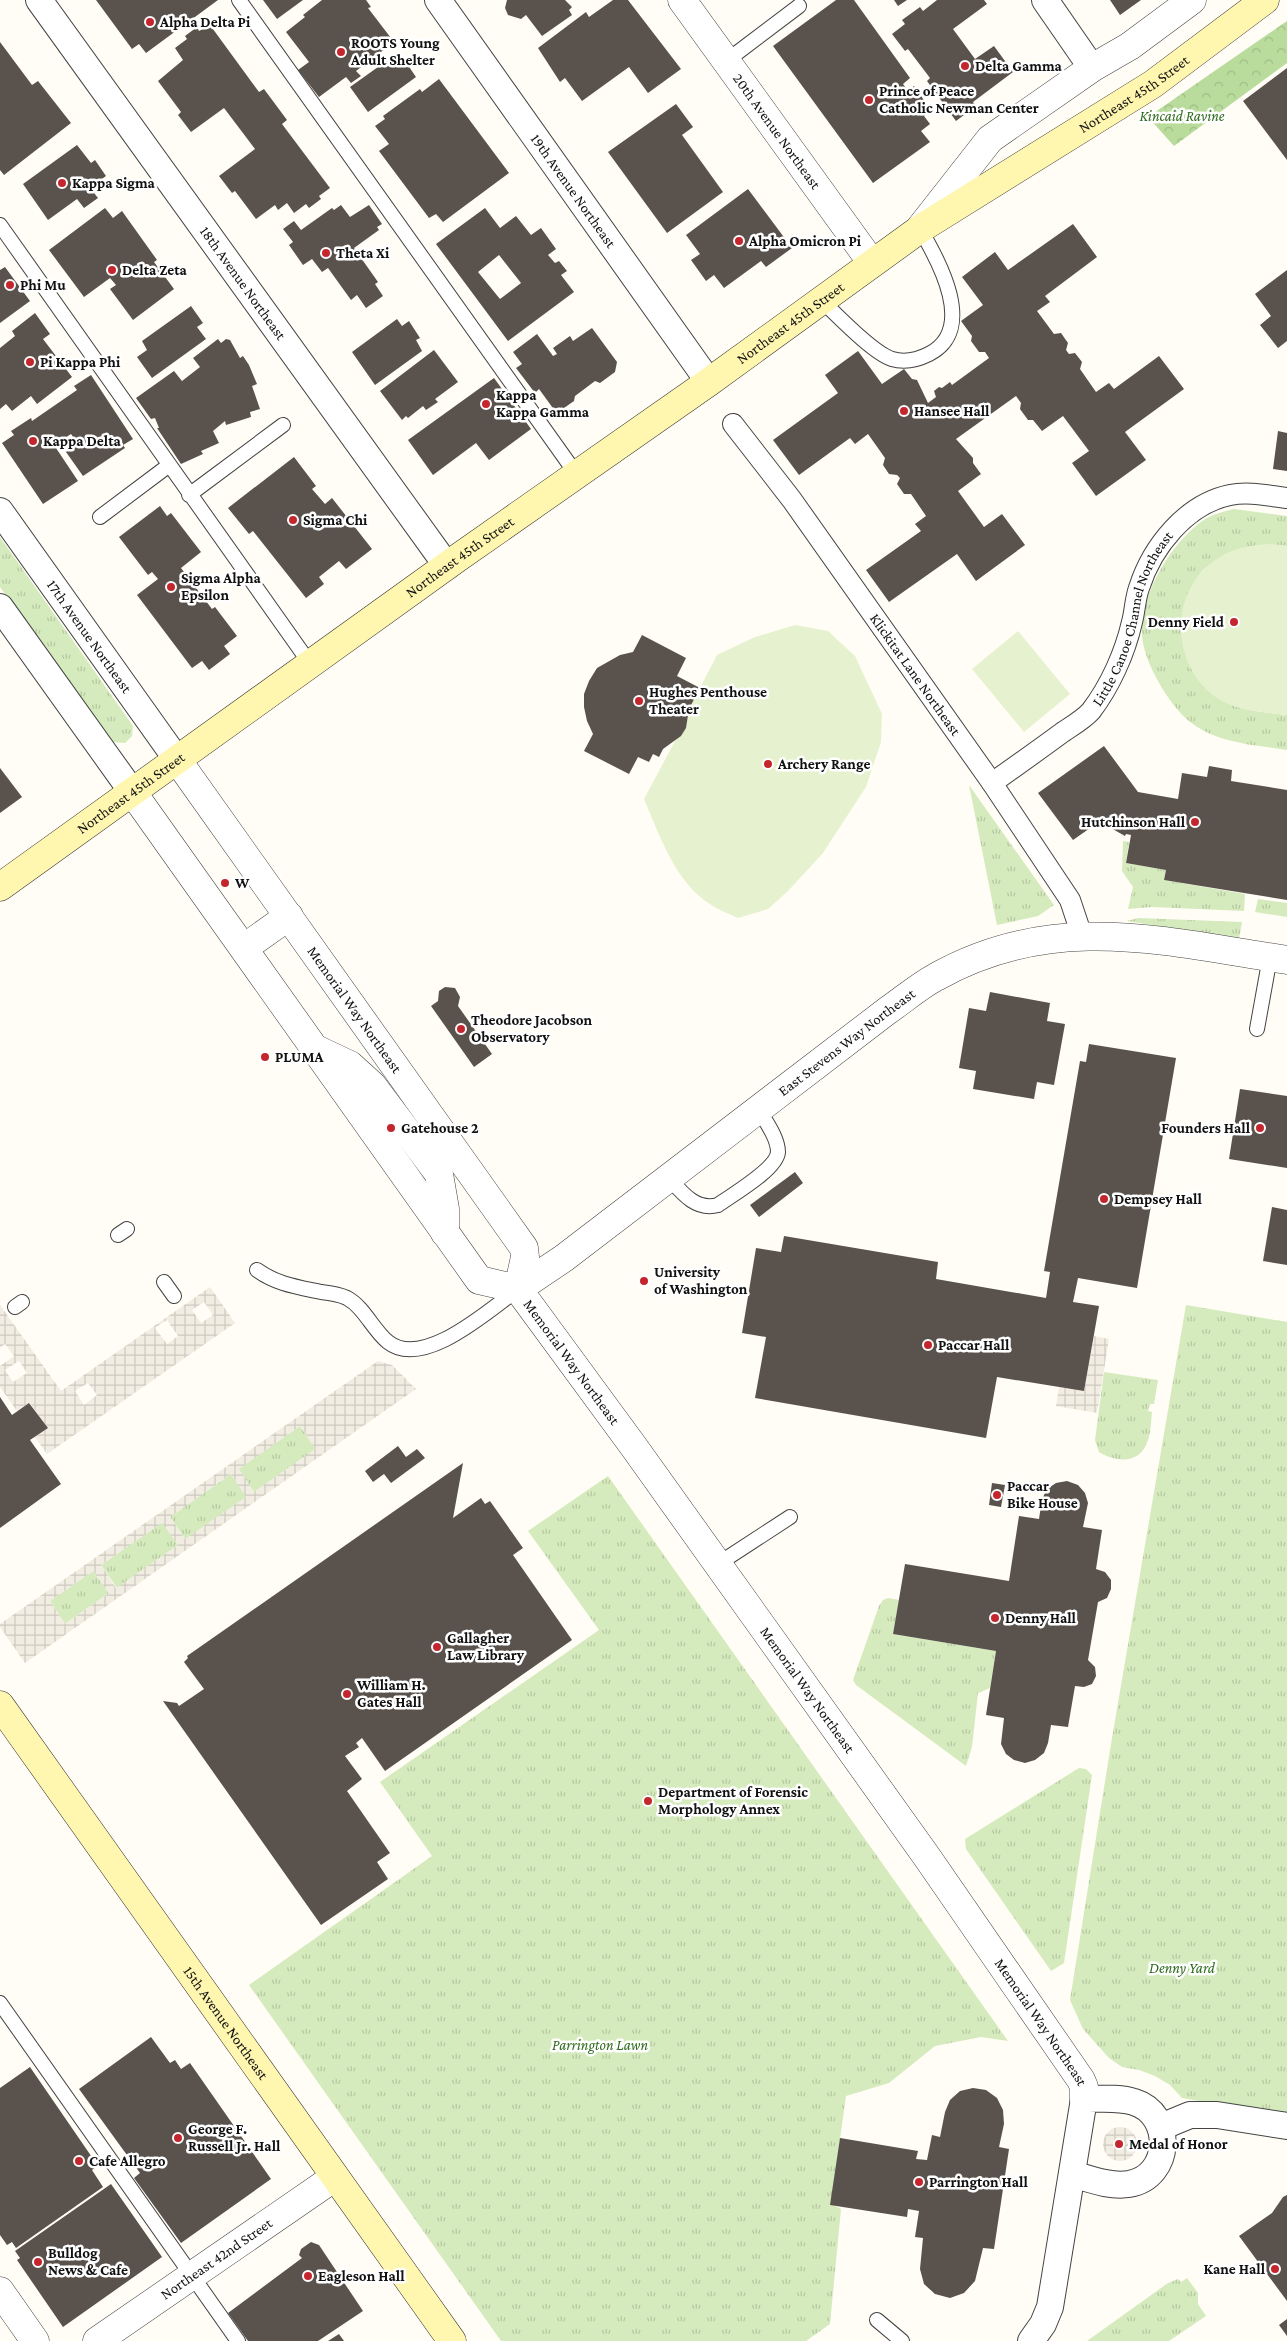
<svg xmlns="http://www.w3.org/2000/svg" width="1287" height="2341" viewBox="0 0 1287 2341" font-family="'Crimson Pro',serif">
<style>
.grass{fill:url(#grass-tufts)}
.forest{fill:url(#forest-crowns)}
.pitch{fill:#e6f2cf}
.plaza{fill:url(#plaza-grid);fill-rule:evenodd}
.building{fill:#5a524d;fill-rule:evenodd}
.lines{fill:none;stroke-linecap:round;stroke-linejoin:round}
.service-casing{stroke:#444;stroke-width:16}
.pedestrian-casing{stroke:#444;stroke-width:22}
.minor-casing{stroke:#444;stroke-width:28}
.tertiary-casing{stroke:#444;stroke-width:29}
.secondary-casing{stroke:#333;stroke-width:29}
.service{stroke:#fff;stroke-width:14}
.pedestrian{stroke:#fff;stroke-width:20}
.minor{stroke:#fff;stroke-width:26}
.tertiary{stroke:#fff;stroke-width:28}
.secondary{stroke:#fff6b0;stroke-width:28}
.poi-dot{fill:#c4262e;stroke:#fff;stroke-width:2}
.labels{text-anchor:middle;stroke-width:5;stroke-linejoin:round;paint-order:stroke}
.poi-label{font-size:15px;font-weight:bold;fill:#111;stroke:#fff;text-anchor:start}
.street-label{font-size:15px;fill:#111;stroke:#fff}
.park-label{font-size:15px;font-style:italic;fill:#2f6b1f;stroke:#fff}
</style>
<defs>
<pattern id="grass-tufts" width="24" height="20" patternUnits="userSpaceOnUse" patternTransform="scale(1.25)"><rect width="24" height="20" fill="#d5ebbd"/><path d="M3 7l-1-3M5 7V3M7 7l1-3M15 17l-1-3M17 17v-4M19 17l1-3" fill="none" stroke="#b6c8a1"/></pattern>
<pattern id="forest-crowns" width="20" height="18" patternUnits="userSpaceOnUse" patternTransform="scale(1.25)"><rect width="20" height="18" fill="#b9dc9c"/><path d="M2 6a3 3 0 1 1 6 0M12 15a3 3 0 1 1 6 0" fill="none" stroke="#9ebc85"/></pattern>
<pattern id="plaza-grid" width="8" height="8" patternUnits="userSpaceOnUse" patternTransform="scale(1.25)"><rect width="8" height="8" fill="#f1ede2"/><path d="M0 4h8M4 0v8" fill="none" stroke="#cecac1"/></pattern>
</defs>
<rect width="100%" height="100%" fill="#fffdf5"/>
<path class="grass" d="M1234 509 1287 516V546C1256 542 1224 551 1201 572L1196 677C1223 710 1247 710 1287 715V750C1255 745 1215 743 1189 721 1169 705 1143 661 1142 635 1139 595 1172 541 1205 519 1214 514 1224 511 1234 509Z
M0 537 133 726 132 736 125 743 110 742 0 587Z
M969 785 1054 905 1038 916 997 925Z
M1123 841 1129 842 1126 863 1166 870 1164 880 1245 894 1244 911 1152 907 1128 909 1133 887 1122 871Z
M1258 899 1287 903V917L1255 912Z
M1138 918 1242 922 1239 939 1127 921Z
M1186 1305 1287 1322V2117L1182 2098 1170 2085 1155 2076 1139 2070 1122 2067 1109 2058 1083 2029 1070 2000 1112 1738Z
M1104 1372 1158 1380 1154 1404H1150L1148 1411 1152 1412C1151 1421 1151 1431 1148 1440 1141 1464 1117 1463 1099 1452L1095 1440Z
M300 1426 316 1449 254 1492 238 1469Z
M231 1474 247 1497 186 1540 170 1517Z
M608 1476 1008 2041 981 2037 935 2046 889 2083 846 2096 831 2204 841 2209 830 2324 806 2341H501L249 1985 432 1856 380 1782 599 1630 528 1531Z
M162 1522 178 1545 117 1588 101 1565Z
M93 1571 109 1593 65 1624 50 1601Z
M888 1598 899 1600 893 1634 996 1651 990 1688 978 1693 972 1747 966 1766 856 1685 853 1680 879 1606 883 1600Z
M1079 1768 1086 1769 1092 1775 1064 1963 1051 1971 966 1849 965 1839Z
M1187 2278 1198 2293V2304L1206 2316 1169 2341H1087L1168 2283 1178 2279 1181 2282Z"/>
<path class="forest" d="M1287 21V63L1174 146 1148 117Z"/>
<path class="pitch" d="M1271 544 1287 546V715C1264 712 1237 711 1217 698 1171 667 1168 593 1214 561 1231 548 1250 545 1271 544Z
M795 625 828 631 855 656 882 714 881 742 866 787 823 853 788 891 768 909 738 918C727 913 714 908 704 900 673 876 659 834 644 799L675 741 686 728 689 709 717 655 755 637Z
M1018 631 1070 694 1024 732 972 669Z"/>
<path class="plaza" d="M210 1287 235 1323 47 1454 35 1437 48 1428 30 1403 17 1411 0 1387V1366L14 1356 5 1344 0 1348V1305L61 1391ZM204 1302 213 1315 201 1323 192 1310ZM167 1320 178 1336 167 1344 155 1328ZM19 1361 27 1373 13 1382 5 1370ZM88 1383 97 1395 84 1405 75 1391Z
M1094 1336 1109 1339 1097 1413 1056 1406 1059 1387 1084 1391Z
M378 1361 392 1365 416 1389 25 1663 0 1627V1624ZM300 1426 315 1449 254 1492 239 1469ZM231 1474 246 1497 185 1539 170 1517ZM162 1523 178 1545 116 1588 101 1565ZM93 1571 109 1593 65 1624 50 1601Z
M1103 2144a17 17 0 1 1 34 0a17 17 0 1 1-34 0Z"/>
<path class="building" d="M96 0H218L146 53 139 44 132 49Z
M263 0H303L277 19Z
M322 0H366L371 7 368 8 394 42 356 71 361 76 351 83 346 77 319 97 298 70 309 62 286 32 305 17 303 15Z
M507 0H565L572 7 569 10 572 15 542 36 526 15 521 19 508 15 505 8Z
M613 0H628L681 69 648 93 629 67 582 101 565 78 560 82 538 48 586 12 589 17Z
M836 0H854L910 78 903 84 908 91 914 86 931 110 924 116 930 124 921 131 930 142 873 183 773 46Z
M894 0H907L898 6Z
M937 0H984L987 4 953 29 975 59 994 46 1013 72 973 102 976 106 956 121 927 81 930 78 908 49 905 51 892 34 905 24 902 20 920 7 923 11Z
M1110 0H1141L1120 15Z
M210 25 259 92 264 89 287 120 282 124 330 188 319 196 321 199 309 208 306 204 294 213 287 203 278 210 275 205 256 219 235 191 232 193 219 176 255 149 224 108 191 132 178 115 181 112 158 81 183 60 175 48 187 39 185 36 197 27 199 31Z
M0 42 32 85 38 81 71 123 4 175 0 170Z
M399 52 416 77 368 112 350 87Z
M1287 68V160L1243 101Z
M439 79 509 173 443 222 436 214 429 218 379 151 389 144 375 126 385 119 383 116 420 89 422 92Z
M676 104 693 127 682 135 723 192 667 233 608 152Z
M77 145 91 163 95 160 106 176 99 181 103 186 94 193 98 198 84 208 77 199 48 220 23 184Z
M748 189 792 248 766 267 761 261 724 288 714 275 706 281 691 260 700 254 686 235Z
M341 205 350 217 369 205 382 224 377 227 379 230 354 248 378 282 375 284 383 296 366 308 357 295 351 300 328 268 322 272 312 259 303 265 289 245 293 242 283 229 294 221 301 230 332 208 334 210Z
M105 208 113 218 122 211 157 260 154 262 174 289 133 320 110 289 116 285 110 278 84 297 49 250Z
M485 208 500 228 516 216 531 235 541 228 556 249 548 255 555 263 559 261 567 271 561 275 574 292 508 341 436 244ZM499 255 521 283 500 299 478 272Z
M1073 224 1097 257 1045 296 1050 302 1037 311 1054 334 1061 333 1068 343 1066 350 1069 354 1075 353 1082 362 1080 369 1096 392 1109 383 1114 389 1159 356 1184 389 1125 432 1146 460 1096 496 1072 463 1089 451 1063 416 1042 431 1033 420H1028L1020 409 1021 403 1016 396 956 439 973 458V463L981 474 958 491 984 527 1002 514 1025 545 976 581 957 554 889 602 866 570 921 531 915 524 926 516 911 494H904L897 484 900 478 897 475 889 474 883 465 885 458 868 434 855 444 850 438 799 475 773 440 838 393 825 375 858 351 882 384 904 369 912 379 917 380 928 403 936 397 934 391 939 387 942 388 950 382 952 385 989 358 985 352H979L971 341 972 336 961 321 983 305 962 277 995 252 1008 270Z
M5 267 30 301 0 323V270Z
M1287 270V341L1278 348 1260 325 1271 316 1255 294Z
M191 306 203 323 197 327 206 339 152 378 137 357 147 350 142 341Z
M35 313 50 334 43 339 72 377 37 404 31 396 12 411 6 404 0 409V348L15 336 12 331Z
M397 319 402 326 409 321 420 338 416 340 422 351 375 385 352 352Z
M592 328 617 362 615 372 600 383 595 381 575 396 574 401 564 408 555 411 539 389 535 393 516 368 522 364 513 352 537 334 553 356 557 354 553 348 570 336 573 341Z
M218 339 221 343 226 339 230 340 240 358 243 356 249 365 257 384 252 386 260 409 250 412 251 417 226 425 225 421 213 431 219 443 201 451 203 454 181 464 157 428H159L155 418 151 419 136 398 174 371 182 381 200 367 193 358Z
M434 350 458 382 435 399 438 402 426 410 423 406 408 418 406 416 402 420 380 391Z
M91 375 133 439 123 445 125 448 83 476 66 452 78 444 71 434 54 445 78 481 43 504 2 443 14 435 11 431 31 418 32 421 77 390 74 386Z
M494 378 531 429 489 460 476 443 433 475 408 440Z
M1278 431 1287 433V471L1273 469Z
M294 457 316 486 312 489 325 504 332 498 372 549 346 569 339 561 319 577 324 584 306 598 253 531 249 534 228 508Z
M160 506 167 516 171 513 201 552 181 568 212 609 215 607 237 636 224 646 230 654 209 670 202 661 192 668 137 595 158 579 152 572 148 575 119 537Z
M642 635 686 658 677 676 700 688 689 709 686 728 681 736 663 749 659 757 653 754 649 762 638 757 629 774 584 751 593 734 587 721 584 707V694L589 681 597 668 620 655 633 652Z
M1104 746 1138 792 1178 799 1182 773 1207 777 1209 766 1232 770 1231 781 1287 790V900L1164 880 1166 870 1126 863 1131 835 1126 834 1125 836 1102 823 1103 819 1073 840 1038 793Z
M0 768 22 797 0 813Z
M445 987 455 988 460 997 458 1006 492 1054 474 1067 431 1006 438 1001 439 991Z
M990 992 1050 1003 1047 1021 1065 1024 1054 1085 1037 1082 1034 1099 973 1089 976 1071 959 1068 969 1008 986 1011Z
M1089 1044 1176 1058 1137 1288 1078 1278 1073 1302 1099 1306 1084 1391 997 1377 986 1438 755 1398 766 1337 742 1333 756 1248 781 1252 784 1236 938 1262 936 1279 1046 1298 1050 1272 1044 1271 1080 1061 1086 1062Z
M1240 1089 1287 1096V1168L1229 1159Z
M795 1172 803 1183 759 1217 750 1205Z
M1272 1207 1287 1210V1265L1263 1261Z
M0 1397 12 1415 29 1403 48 1428 30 1440 61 1484 0 1528Z
M398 1446 406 1457 417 1449 425 1458 391 1483 384 1474 373 1482 365 1471Z
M463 1463 453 1518 481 1498 485 1504 490 1501 523 1548 513 1555 572 1640 385 1771 362 1738 356 1743 359 1747 345 1756 362 1779 347 1791 390 1853 377 1862 388 1879 321 1925 163 1701 177 1703 179 1706 204 1689 184 1662 188 1658 187 1656Z
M1067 1481 1078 1485 1085 1493 1088 1503 1083 1527 1102 1530 1096 1569 1105 1572 1111 1580V1589L1107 1598 1098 1602 1088 1660 1095 1667 1096 1676 1092 1684 1084 1687 1075 1686 1068 1727 1051 1725 1048 1743 1044 1753 1035 1760 1025 1763 1014 1760 1006 1754 1001 1744 1004 1718 986 1715 996 1651 893 1634 905 1564 1009 1581 1019 1516 1039 1519 1042 1499 1047 1489 1056 1483Z
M992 1483 1005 1485 1001 1507 989 1505Z
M151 2037 170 2063 175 2060 181 2069 190 2063 271 2179 181 2243 134 2178 140 2173 79 2089Z
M30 2067 98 2166 92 2170 103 2187 16 2248 12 2242 7 2245 0 2235V2088Z
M973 2088 986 2090 997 2098 1003 2110 1004 2124 999 2147 1009 2149 994 2249 983 2248 975 2281 964 2293 950 2298 935 2294 924 2284 920 2269 923 2238 915 2237 919 2211 908 2209 907 2217 830 2205 840 2138 918 2151 916 2159 927 2160 932 2135 940 2137 945 2112 950 2100 960 2091Z
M111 2184 162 2257 63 2327 17 2260 20 2258 15 2251Z
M1287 2195V2301L1239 2236 1272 2213 1283 2197Z
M311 2242 319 2245 363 2311 318 2341H248L228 2313 302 2258 299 2255 301 2249Z
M1287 2319V2336L1279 2325Z
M339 2334 344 2341H328Z"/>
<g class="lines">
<g class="service-casing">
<path id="service" d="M239 0 577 475
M725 62 799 6
M0 225 311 665
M821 300C837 315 873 353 892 359 905 363 917 360 929 354 977 330 939 261 920 229
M189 495 283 425
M100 517 168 466
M1257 1029 1270 957
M669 1178C682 1193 696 1211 718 1205 732 1195 777 1169 778 1152 778 1138 766 1122 759 1110
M118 1235 127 1229
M257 1270C276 1284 298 1287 321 1292 330 1293 339 1294 347 1298 364 1307 373 1330 388 1342 423 1370 489 1310 517 1290
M164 1282 174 1296
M15 1307 22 1302
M718 1564 790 1517
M0 2003 238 2341
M877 2320 902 2341"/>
</g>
<g class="pedestrian-casing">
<g id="pedestrian">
<path id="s1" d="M733 424 792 500 992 783 1070 900 1082 936"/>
<path id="s2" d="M992 783C1016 766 1040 749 1063 732 1072 726 1084 719 1091 711 1110 686 1125 653 1132 622 1135 611 1135 599 1139 588 1152 547 1186 504 1230 495 1249 491 1269 496 1287 498"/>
</g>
</g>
<g class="minor-casing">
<g id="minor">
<path id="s3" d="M39 0 447 566"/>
<path id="s4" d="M438 0 709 382"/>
<path d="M1045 0 1092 68"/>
<path id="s5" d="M0 511 178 761"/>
<path d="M0 607 133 793"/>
<path d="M1161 2127 1190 2115H1217L1287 2126"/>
<path d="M1031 2341 1043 2324 1050 2307 1084 2099C1100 2099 1119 2097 1134 2102 1174 2114 1172 2177 1129 2184 1110 2187 1090 2179 1072 2174"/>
</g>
</g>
<g class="tertiary-casing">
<g id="tertiary">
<path id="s6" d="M682 0 872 263"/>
<path d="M921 227 990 139 1092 68 1130 46 1192 0"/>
<path id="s7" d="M178 761 524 1248 525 1257 518 1289"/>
<path id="s8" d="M133 793 479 1280 518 1289 634 1447 927 1857 1081 2080 1084 2087V2099"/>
<path d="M244 948 289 916"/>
<path d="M316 1049 350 1065 372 1085 439 1174 445 1209V1233"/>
<path id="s9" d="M518 1289 564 1258 887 1011C903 1000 919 986 936 977 1053 911 1164 941 1287 960"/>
<path d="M0 2291 35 2341"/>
<path id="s10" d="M97 2341 335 2177"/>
</g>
</g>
<g class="secondary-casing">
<g id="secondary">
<path id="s11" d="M0 887 459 557 709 382 920 229 1153 84 1265 0"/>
<path id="s12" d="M0 1705 452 2341"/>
</g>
</g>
<use href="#service" class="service"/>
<use href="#pedestrian" class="pedestrian"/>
<use href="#minor" class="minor"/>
<use href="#tertiary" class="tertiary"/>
<use href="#secondary" class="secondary"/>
</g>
<g class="poi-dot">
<circle cx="150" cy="22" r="5"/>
<circle cx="341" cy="52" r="5"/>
<circle cx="965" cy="66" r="5"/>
<circle cx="869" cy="100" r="5"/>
<circle cx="62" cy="183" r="5"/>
<circle cx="739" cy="241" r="5"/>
<circle cx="326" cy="253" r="5"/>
<circle cx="112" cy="270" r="5"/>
<circle cx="10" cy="285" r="5"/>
<circle cx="30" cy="362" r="5"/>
<circle cx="486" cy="404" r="5"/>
<circle cx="904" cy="411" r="5"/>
<circle cx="33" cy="441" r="5"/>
<circle cx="293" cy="520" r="5"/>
<circle cx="171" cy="587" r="5"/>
<circle cx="1234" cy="622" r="5"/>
<circle cx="639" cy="701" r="5"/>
<circle cx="768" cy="764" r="5"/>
<circle cx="1195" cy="822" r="5"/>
<circle cx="225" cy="883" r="5"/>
<circle cx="461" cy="1029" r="5"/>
<circle cx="265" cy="1057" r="5"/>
<circle cx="391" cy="1128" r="5"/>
<circle cx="1260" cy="1128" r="5"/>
<circle cx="1104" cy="1199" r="5"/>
<circle cx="644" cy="1281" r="5"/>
<circle cx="928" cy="1345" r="5"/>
<circle cx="997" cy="1495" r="5"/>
<circle cx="995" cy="1618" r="5"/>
<circle cx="437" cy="1647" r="5"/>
<circle cx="347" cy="1694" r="5"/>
<circle cx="648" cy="1801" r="5"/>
<circle cx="178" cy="2138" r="5"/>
<circle cx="1119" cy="2144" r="5"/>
<circle cx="79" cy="2161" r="5"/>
<circle cx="919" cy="2182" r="5"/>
<circle cx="38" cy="2262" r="5"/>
<circle cx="1275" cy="2269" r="5"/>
<circle cx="308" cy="2276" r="5"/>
</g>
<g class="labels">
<g class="poi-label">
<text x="160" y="27">Alpha Delta Pi</text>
<text x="351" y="48">ROOTS Young<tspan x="351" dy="17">Adult Shelter</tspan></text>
<text x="975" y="71">Delta Gamma</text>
<text x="879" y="96">Prince of Peace<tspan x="879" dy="17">Catholic Newman Center</tspan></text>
<text x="72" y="188">Kappa Sigma</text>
<text x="749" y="246">Alpha Omicron Pi</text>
<text x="336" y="258">Theta Xi</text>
<text x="122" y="275">Delta Zeta</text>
<text x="20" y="290">Phi Mu</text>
<text x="40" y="367">Pi Kappa Phi</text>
<text x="496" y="400">Kappa<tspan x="496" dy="17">Kappa Gamma</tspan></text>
<text x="914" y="416">Hansee Hall</text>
<text x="43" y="446">Kappa Delta</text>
<text x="303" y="525">Sigma Chi</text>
<text x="181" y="583">Sigma Alpha<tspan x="181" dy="17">Epsilon</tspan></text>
<text x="1224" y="627" text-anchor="end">Denny Field</text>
<text x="649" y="697">Hughes Penthouse<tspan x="649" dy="17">Theater</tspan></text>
<text x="778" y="769">Archery Range</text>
<text x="1185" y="827" text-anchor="end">Hutchinson Hall</text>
<text x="235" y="888">W</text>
<text x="471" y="1025">Theodore Jacobson<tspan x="471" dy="17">Observatory</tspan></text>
<text x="275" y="1062">PLUMA</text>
<text x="401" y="1133">Gatehouse 2</text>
<text x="1250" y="1133" text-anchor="end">Founders Hall</text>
<text x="1114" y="1204">Dempsey Hall</text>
<text x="654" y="1277">University<tspan x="654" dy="17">of Washington</tspan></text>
<text x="938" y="1350">Paccar Hall</text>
<text x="1007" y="1491">Paccar<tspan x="1007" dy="17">Bike House</tspan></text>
<text x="1005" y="1623">Denny Hall</text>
<text x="447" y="1643">Gallagher<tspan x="447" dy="17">Law Library</tspan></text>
<text x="357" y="1690">William H.<tspan x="357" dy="17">Gates Hall</tspan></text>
<text x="658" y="1797">Department of Forensic<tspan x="658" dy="17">Morphology Annex</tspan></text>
<text x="188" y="2134">George F.<tspan x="188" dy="17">Russell Jr. Hall</tspan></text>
<text x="1129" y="2149">Medal of Honor</text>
<text x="89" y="2166">Cafe Allegro</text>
<text x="929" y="2187">Parrington Hall</text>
<text x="48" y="2258">Bulldog<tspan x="48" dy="17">News &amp; Cafe</tspan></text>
<text x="1265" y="2274" text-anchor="end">Kane Hall</text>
<text x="318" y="2281">Eagleson Hall</text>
</g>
<g class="street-label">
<text dy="5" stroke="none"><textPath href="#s11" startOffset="1384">Northeast 45th Street</textPath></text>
<text dy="5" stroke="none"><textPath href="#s6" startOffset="162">20th Avenue Northeast</textPath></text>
<text dy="5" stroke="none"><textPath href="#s4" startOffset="234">19th Avenue Northeast</textPath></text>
<text dy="5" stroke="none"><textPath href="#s3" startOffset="349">18th Avenue Northeast</textPath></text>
<text dy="5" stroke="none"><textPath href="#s11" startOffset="971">Northeast 45th Street</textPath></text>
<text dy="5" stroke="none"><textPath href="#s11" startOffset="566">Northeast 45th Street</textPath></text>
<text dy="5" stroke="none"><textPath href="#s2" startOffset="225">Little Canoe Channel Northeast</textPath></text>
<text dy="5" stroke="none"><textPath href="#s5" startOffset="154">17th Avenue Northeast</textPath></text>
<text dy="5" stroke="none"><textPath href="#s1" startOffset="310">Klickitat Lane Northeast</textPath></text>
<text dy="5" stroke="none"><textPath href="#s11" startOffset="161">Northeast 45th Street</textPath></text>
<text dy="5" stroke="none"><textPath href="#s7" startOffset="305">Memorial Way Northeast</textPath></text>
<text dy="5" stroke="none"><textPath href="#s9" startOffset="411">East Stevens Way Northeast</textPath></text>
<text dy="5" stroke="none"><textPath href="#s8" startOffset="728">Memorial Way Northeast</textPath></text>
<text dy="5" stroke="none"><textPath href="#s8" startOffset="1132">Memorial Way Northeast</textPath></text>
<text dy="5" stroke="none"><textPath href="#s12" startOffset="390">15th Avenue Northeast</textPath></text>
<text dy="5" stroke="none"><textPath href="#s8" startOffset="1538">Memorial Way Northeast</textPath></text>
<text dy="5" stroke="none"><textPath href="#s10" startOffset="145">Northeast 42nd Street</textPath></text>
</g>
<g class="park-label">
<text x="1182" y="121">Kincaid Ravine</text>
<text x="1182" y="1973">Denny Yard</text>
<text x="600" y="2050">Parrington Lawn</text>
</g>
</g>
</svg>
